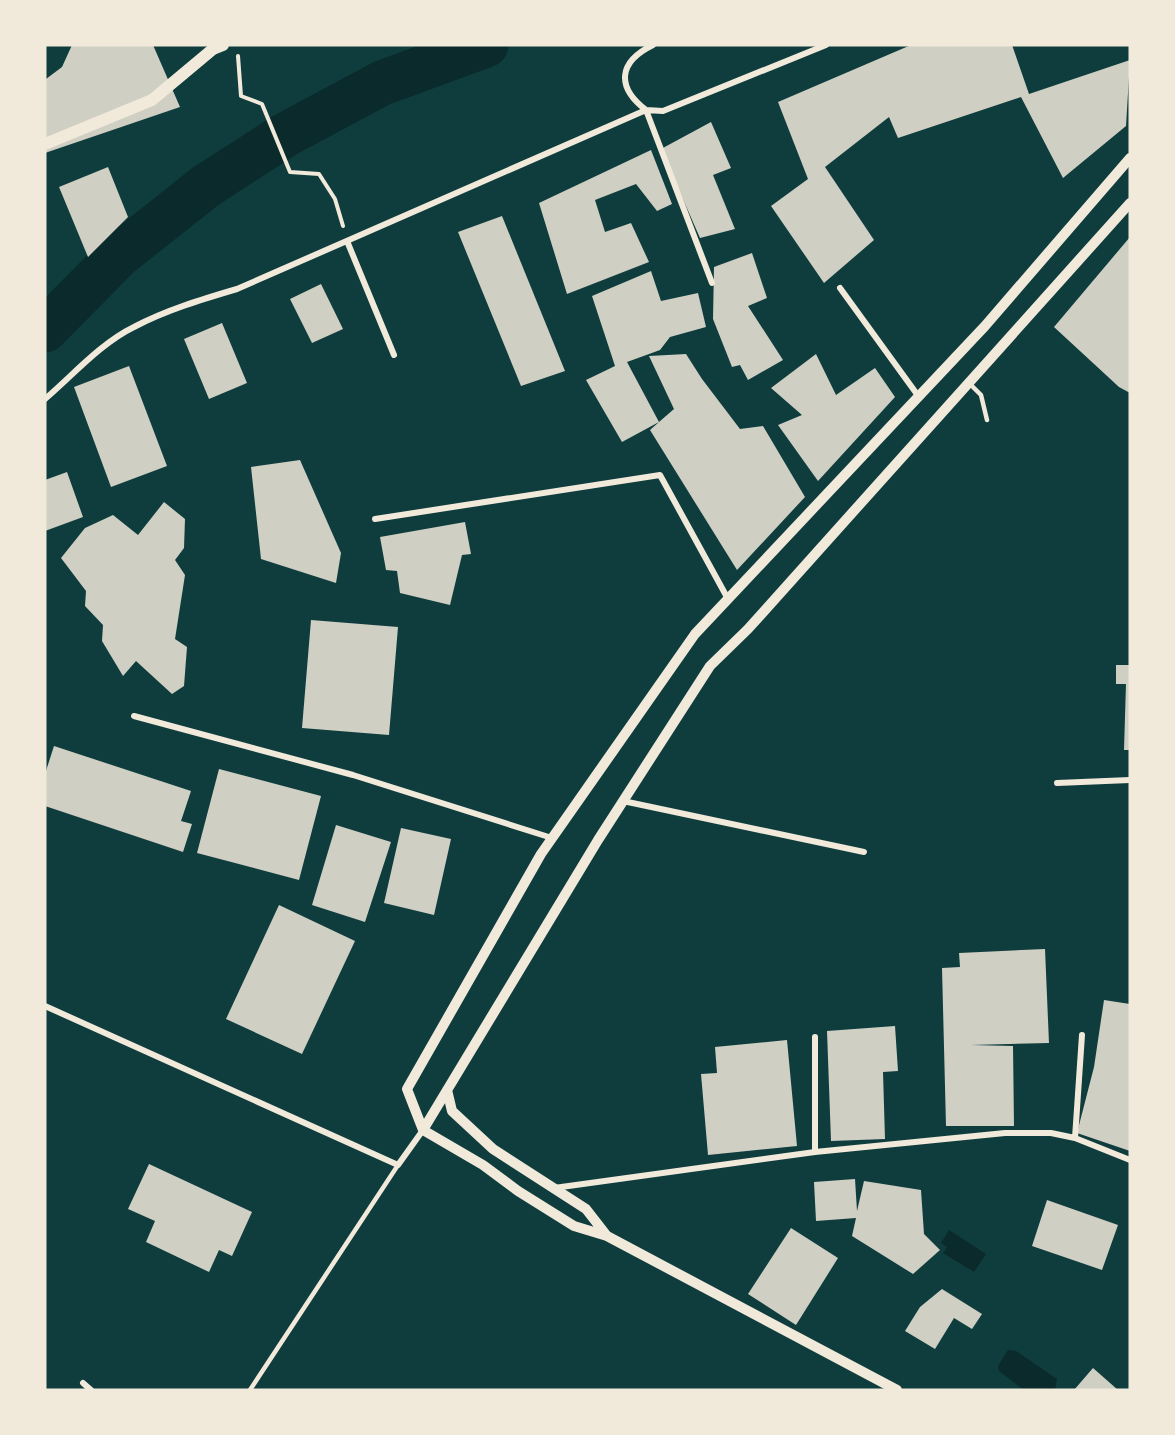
<svg xmlns="http://www.w3.org/2000/svg" width="1175" height="1435" viewBox="0 0 1175 1435" font-family="Lato,sans-serif">
<style>
.water{fill:#0a2a2b}
.lines{fill:none;stroke-linecap:round;stroke-linejoin:round}
.river{stroke:#0a2a2b;stroke-width:45}
.building{fill:#cfcfc3}
.path{stroke:#f1e9da;stroke-width:4}
.service{stroke:#f1e9da;stroke-width:4.5}
.minor{stroke:#f1e9da;stroke-width:6}
.tertiary{stroke:#f1e9da;stroke-width:10}
.secondary{stroke:#f1e9da;stroke-width:12}
</style>
<rect width="100%" height="100%" fill="#0f3d3e"/>
<path class="water" d="M949 1230 986 1254 974 1272 943 1253 947 1247 941 1243Z
M1008 1350 1016 1351 1057 1379 1055 1390H1024L999 1371 998 1366Z"/>
<g class="lines">
<path class="river" d="M45 330 119 255 206 186 285 135 382 83 486 45"/>
</g>
<path class="building" d="M72 45H153L180 107 45 153 46 79 62 67Z
M911 45H1012L1029 94 1130 60 1126 126 1063 178 1021 97 898 138 889 117 825 167 874 240 824 283 771 206 808 179 778 102Z
M711 122 731 168 713 175 735 229 700 238 661 149Z
M651 150 672 204 657 211 636 184 595 200 605 232 631 223 649 262 567 294 539 203Z
M108 167 128 217 88 257 59 187Z
M502 216 565 371 521 386 458 232Z
M1130 237V393L1119 387 1054 327Z
M752 253 767 298 748 306 783 360 748 380 740 365 732 367 713 319 714 267Z
M651 271 661 301 698 293 706 327 670 337 660 350 627 362 659 422 674 409 649 356 686 354 702 379 740 429 763 426 805 497 737 570 650 430 659 422 622 442 586 380 615 366 592 296Z
M321 284 343 329 312 343 290 299Z
M222 323 247 383 209 399 184 339Z
M816 354 836 395 875 368 895 397 818 481 778 425 802 415 771 388Z
M129 366 167 466 111 487 74 387Z
M300 460 341 553 336 583 261 559 251 467Z
M67 472 83 517 45 531V480Z
M164 502 185 519 184 548 175 560 185 575 175 639 187 647 184 686 172 694 136 661 123 676 102 641 103 625 85 606 86 591 61 558 85 528 113 515 138 535Z
M465 522 471 554 462 555 450 605 400 593 397 571 386 570 380 537Z
M311 620 398 627 389 735 302 728Z
M1116 665H1130V750H1124L1126 684H1116Z
M54 746 191 791 181 821 192 824 183 852 45 806V774Z
M219 769 321 796 299 880 197 853Z
M336 825 391 842 365 922 312 905Z
M401 828 451 839 434 915 384 903Z
M279 905 355 941 302 1054 226 1019Z
M1045 949 1049 1043 971 1045 1013 1046 1014 1126H946L942 968 960 967 959 953Z
M1104 1000 1130 1004V1151L1077 1133 1094 1067Z
M895 1026 898 1071 883 1072 885 1139 831 1141 827 1031Z
M787 1040 797 1146 708 1155 701 1074 717 1073 715 1047Z
M149 1164 252 1212 232 1256 219 1250 209 1272 146 1242 155 1221 128 1209Z
M855 1179 857 1211 864 1181 921 1190 924 1234 940 1250 913 1274 852 1236 856 1218 816 1221 814 1182Z
M1047 1200 1118 1225 1102 1270 1032 1246Z
M791 1228 838 1258 796 1325 748 1294Z
M942 1289 982 1314 972 1329 954 1318 935 1349 905 1331 920 1307Z
M1093 1368 1118 1390H1074Z"/>
<g class="lines">
<path class="path" d="M238 56 241 96 262 104 290 172 319 174 335 199 343 226"/>
<path class="service" d="M969 383 981 395 987 420
M250 1390 398 1165"/>
<path class="minor" d="M646 110 712 283
M646 110C616 87 618 62 653 45
M347 241 394 355
M840 288 919 397
M45 399C73 375 101 343 134 327 166 310 203 299 237 289L646 110 663 111 826 45
M375 519 660 475 728 599
M134 716 353 775 552 838
M1057 783 1130 780
M623 801 864 852
M45 1006 398 1165 423 1130
M815 1037V1152
M1075 1138 1082 1035
M554 1188 815 1152 1005 1133H1051L1075 1138 1130 1160
M83 1383 91 1390"/>
<path class="tertiary" d="M423 1130 407 1089 541 854 695 634 985 326 1130 158
M423 1130 598 840 710 666 748 629 1130 203
M423 1130 483 1165 518 1191 574 1226 607 1236 586 1209 493 1149 452 1111 447 1090
M607 1236 897 1390"/>
<path class="secondary" d="M45 144 152 100 213 49 223 45"/>
</g>
<rect width="1175" height="1435" fill="none" stroke="#f1e9da" stroke-width="93"/>
</svg>
